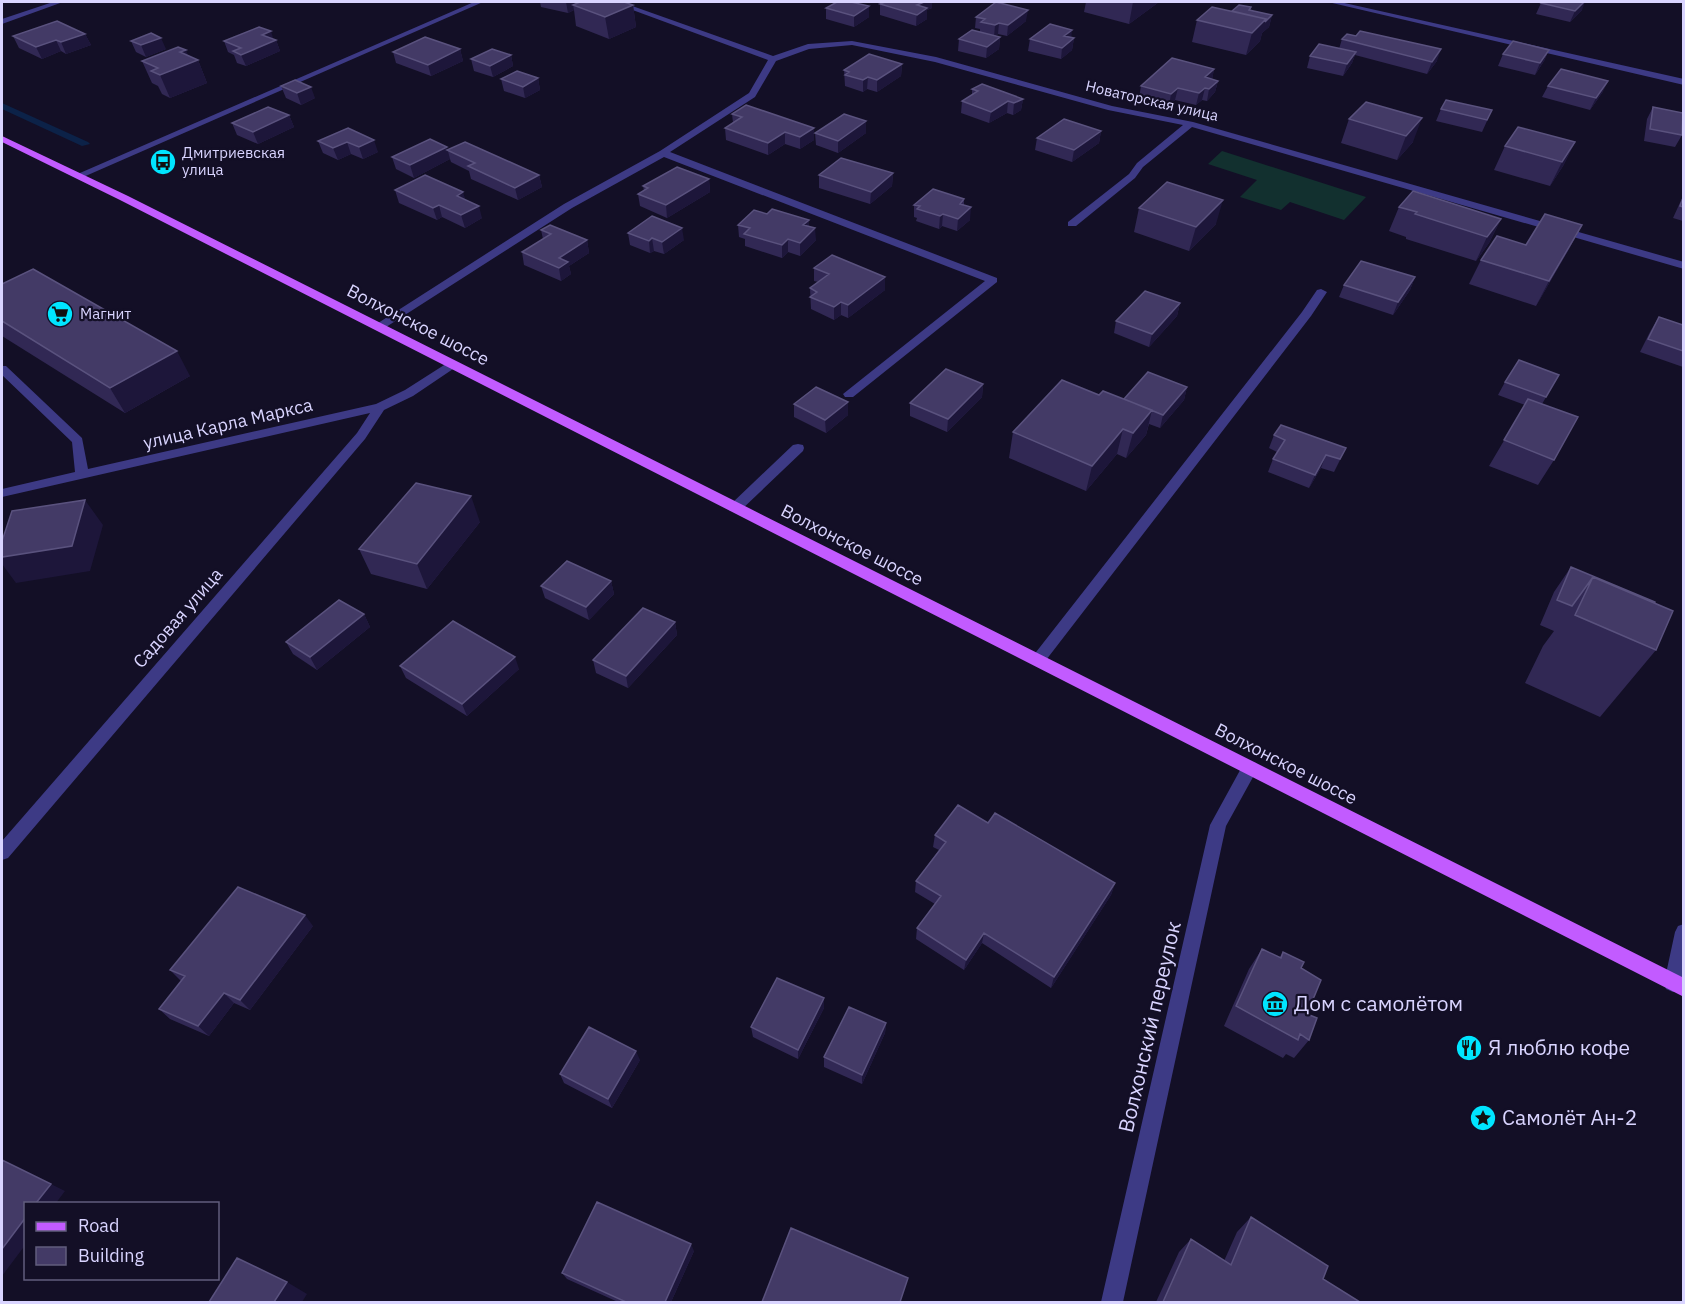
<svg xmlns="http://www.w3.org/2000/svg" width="1685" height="1304" viewBox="0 0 1685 1304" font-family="'IBM Plex Sans',sans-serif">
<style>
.green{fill:#12302f}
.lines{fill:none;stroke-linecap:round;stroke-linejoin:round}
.stream{fill:#0c2248;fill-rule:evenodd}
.minor{fill:#3d3a85;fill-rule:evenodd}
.major{fill:#c25bff;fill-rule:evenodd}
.wall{fill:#312854}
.shaded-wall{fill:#1d163a}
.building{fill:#433a66;stroke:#5a527e;stroke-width:1.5}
.labels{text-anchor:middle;stroke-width:4.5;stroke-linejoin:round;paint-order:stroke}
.far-street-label{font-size:15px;fill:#d9d4ff;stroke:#130f26}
.far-poi-label{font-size:15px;fill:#d9d4ff;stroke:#130f26;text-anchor:start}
.street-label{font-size:18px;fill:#d9d4ff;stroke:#130f26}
.near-poi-label{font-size:21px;fill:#d9d4ff;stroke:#130f26;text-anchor:start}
.near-street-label{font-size:21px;fill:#d9d4ff;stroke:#130f26}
</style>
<rect width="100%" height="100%" fill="#130f26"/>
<path class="green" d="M1222 151 1366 197 1344 220 1290 202 1281 210 1240 197 1257 180 1208 164Z"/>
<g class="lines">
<path class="stream" d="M2 103 88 142 90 144 82 146 2 109Z"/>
<path class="minor" d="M53 2H63L2 24V19Z
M474 2H483L81 178 73 176Z
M611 2H621L773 56 808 44 852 41 936 57 1112 106 1193 122 1684 262V269L1192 127 1143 167 1135 178 1076 226H1068V222L1129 174 1137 163 1183 125 1108 110 935 62 852 45 809 49 776 61 755 97 670 152 997 278V282L853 397H845L843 394 985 281 664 157 572 208 383 329H375V325L564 204 660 151 749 93 768 60Z
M1328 2H1340L1684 79V85Z
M1321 289 1327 292 1311 316 1043 664H1033L1030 660 1033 656 1302 312 1317 290Z
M452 360 458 364 456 367 413 396 384 410 365 439 8 858 2 860V841L357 433 370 413 2 497V489L75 472 72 442 2 375V366H6L82 438 88 469 376 404 405 390Z
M798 444 803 445 804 448 803 451 740 511H730L728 508 730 505 793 445Z
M1250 761 1256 763 1258 768 1226 826 1123 1302H1101L1210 825 1244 763Z
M1684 924V977L1680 989 1673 992 1666 989 1664 983 1675 932 1678 926Z"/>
<path class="major" d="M2 136 128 196 1684 978V997L120 200 2 142Z"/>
</g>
<path class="wall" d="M540 2H624L633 5 636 27 609 39 576 26 574 10 568 13 541 7Z
M885 2H932V8L927 10V19L916 26 880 15V4Z
M1086 2H1159L1129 24 1084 12Z
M1541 3 1582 10 1570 22 1536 14Z
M1251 7 1250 10 1272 15 1269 27 1262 33 1260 41 1246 55 1192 42 1197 20Z
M826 8 869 17 854 27 826 19Z
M976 17 1026 21 1007 36 998 34 995 36 1000 37 999 49 986 58 958 51 959 39 980 32V29L975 28Z
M85 34 91 45 66 54 61 51 42 59 19 48 13 36Z
M1071 38H1074L1072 50 1061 59 1028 51 1030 39Z
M274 39 276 40 280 51 246 66 237 63 234 55 228 52 224 41Z
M1342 39 1437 61 1427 74 1355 55 1352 63 1343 76 1307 68 1310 56 1339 49Z
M131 41 166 49 146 57 136 52Z
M460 49 463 61 431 76 396 63 393 52Z
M1549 50 1544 61 1535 75 1498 66 1503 54Z
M511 55 513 66 493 77 474 71 471 59Z
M188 56 198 60 207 83 170 98 162 94 158 86 152 83 142 61Z
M902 64 901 76 877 92 867 89 863 92 845 86 844 70Z
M1214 69 1212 79 1218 81 1215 92 1207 101 1202 100 1196 105 1175 100 1169 106 1139 98 1141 86Z
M538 78 540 90 525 98 504 91 501 79Z
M1608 81 1602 93 1590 110 1542 97 1548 86Z
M281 86 315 98 301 105 286 98Z
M972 89 1023 99 1021 110 1013 115 1007 113 989 123 961 113 962 101 972 95Z
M1366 102 1413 142 1397 160 1341 143 1349 119Z
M1653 107 1682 135 1675 147 1644 141 1647 119Z
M1441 109 1492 110 1482 132 1436 121Z
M732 114 814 128V140L800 149 785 144 768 155 726 140 725 128 733 123Z
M289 115 294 127 258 144 237 135 232 123Z
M348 128 378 152 363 159 351 154 338 160 323 153 318 141Z
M1101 131 1099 143 1072 162 1035 150 1037 138Z
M815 133H866L838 153 816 145Z
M1575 142 1563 166 1550 186 1494 170 1505 146Z
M448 150 539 175 542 187 518 200 471 179 469 171 451 162 450 159 414 178 396 169 392 157Z
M893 173 892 186 870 204 819 188V175Z
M709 179 710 192 667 218 640 206 638 194 644 191 643 186Z
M395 190 465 200 482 218 465 228 442 217 437 220 399 203Z
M1683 196V221L1673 218Z
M964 199V205L970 220 957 231 942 226 939 229 916 221 917 218 914 217V205Z
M1399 207 1501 219 1489 243 1476 261 1406 239V237L1389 231Z
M1139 208 1216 224 1189 251 1134 232Z
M738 225 809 226 816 240 800 256 788 252 782 258 745 246V239L739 237Z
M1582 225 1569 249 1536 306 1469 284 1481 260Z
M541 230 587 240 589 253 569 266 571 274 561 281 524 265 522 252 543 239Z
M628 233 684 240 664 254 654 251 650 253 630 245Z
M814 268 885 290 848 318 841 315 834 320 811 309 810 288 818 282 814 281Z
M1415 277 1410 290 1393 315 1339 297 1344 285Z
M2 284 190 376 125 413 2 336Z
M1180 303 1177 316 1149 347 1114 333 1116 321Z
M1659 317 1683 325V367L1640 352 1651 330Z
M1559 375 1542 404 1554 460 1538 485 1489 466 1525 405 1498 395 1505 382Z
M983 384 982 397 947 432 910 416V403Z
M1187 387 1184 400 1160 428 1149 424 1146 435 1126 458 1117 454 1086 491 1009 458 1013 432 1099 395 1124 399Z
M848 402V415L826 433 794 417V404Z
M1274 435 1346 448 1334 472 1321 468 1309 488 1268 472 1273 459 1277 452 1269 448Z
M480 522 427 589 371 574 359 549Z
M1571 567 1655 603 1656 650 1600 717 1525 683 1543 646 1554 631 1540 625 1554 592Z
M611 581 614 594 589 620 545 598 541 586Z
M364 614 370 627 317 670 293 654 286 642Z
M675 622 677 635 628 688 596 673 593 660Z
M400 666 519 669 467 716 406 678Z
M988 823 1115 883 1111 895 1051 988 982 943 964 970 916 939 917 928 935 904 915 892 916 881 939 850 933 847 935 835Z
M313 926 250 1010 234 1003 209 1036 170 1019 159 1009 181 981 170 970Z
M1262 949 1279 958 1283 952 1301 968 1307 1014 1309 1040 1294 1058 1286 1054 1283 1058 1224 1026 1249 969Z
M824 998V1008L798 1059 753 1037 751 1027Z
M886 1023 885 1033 862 1084 824 1067V1057Z
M640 1060 612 1108 564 1083 560 1074Z
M1251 1217 1323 1279 1360 1302H1156L1179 1252 1191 1239 1224 1261 1237 1232Z
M694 1251 671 1302H618L567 1279 562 1273Z"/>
<path class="shaded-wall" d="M566 2H588L573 5 574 10 568 13Z
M924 2H932V8L927 10V19L916 26 917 5Z
M1133 2H1159L1129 24Z
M1584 2H1585L1582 10 1570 22 1575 11Z
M633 5 636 27 609 39 605 17Z
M869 6V17L854 27V16Z
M1028 10 1026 21 1007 36 1008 25Z
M1272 15 1269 27 1262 33 1260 41 1246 55 1252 33 1266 19Z
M999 23 998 34 994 37 995 25Z
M1072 30 1071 41 1064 36Z
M271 31 274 41 276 40 280 51 246 66 241 55 262 35Z
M85 34 91 45 66 54 61 42Z
M1000 37 999 49 986 58 987 47Z
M161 38 166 49 146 57 141 45Z
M1074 38 1072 50 1061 59 1062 48Z
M56 40 61 51 42 59 36 47Z
M460 49 463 61 431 76 428 65Z
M1441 49 1437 61 1427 74 1432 62Z
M186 50 191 63 198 60 207 83 170 98 160 75 180 52Z
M1549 50 1544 61 1535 75 1540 63Z
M1356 52 1352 63 1343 76 1347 64Z
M511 55 513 66 493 77 490 66Z
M902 64 901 76 877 92V80Z
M1214 69 1212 80 1205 77Z
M868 77 867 89 863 92V80Z
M538 78 540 90 525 98 523 87Z
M1218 81 1215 92 1207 101 1209 89Z
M1608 81 1602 93 1590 110 1596 98Z
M311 87 315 98 301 105 297 93Z
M1178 88 1175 100 1169 106 1171 94Z
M1205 88 1202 100 1196 105 1199 93Z
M1023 99 1021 110 1013 115 1014 103Z
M1008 101 1007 113 989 123 991 112Z
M289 115 294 127 258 144 253 132Z
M1422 118 1413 142 1397 160 1406 136Z
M866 121V133L838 153V141Z
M814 128V140L800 149V137Z
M1101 131 1099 143 1072 162 1074 150Z
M785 132V144L768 155V143Z
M374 140 378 152 363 159 359 147Z
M347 142 351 154 338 160 333 148Z
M1575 142 1563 166 1550 186 1562 162Z
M447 147 450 159 414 178 410 165Z
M893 173 892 186 870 204 871 192Z
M539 175 542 187 518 200 515 188Z
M709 179 710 192 667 218 666 205Z
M463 192 467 205 457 196Z
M1223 200 1216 224 1189 251 1196 227Z
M439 205 442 217 437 220 433 208Z
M479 206 482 218 465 228 461 215Z
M971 207 970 220 957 231 958 219Z
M943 214 942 226 939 229 940 216Z
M1501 219 1489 243 1476 261 1487 237Z
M809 220V232L803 225Z
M1582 225 1569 249 1536 306 1549 281Z
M682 228 684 240 664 254 662 242Z
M815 228 816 240 800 256V243Z
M652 238 654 251 650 253 649 241Z
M788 239V252L782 258V245Z
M587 240 589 253 569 266 571 274 561 281 559 268V258Z
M885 277V290L848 318V305Z
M1415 277 1410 290 1393 315 1398 302Z
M841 302V315L834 320V307Z
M1180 303 1177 316 1149 347 1152 334Z
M177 351 190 376 125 413 110 388Z
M983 384 982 397 947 432 948 419Z
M1187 387 1184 400 1160 428 1163 415Z
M848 402V415L826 433 825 420Z
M1152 410 1146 435 1126 458 1133 433Z
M1123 429 1117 454 1086 491 1092 466Z
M1326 455 1321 468 1309 488 1315 475Z
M471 496 480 522 427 589 417 564Z
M85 500 103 525 90 571 16 583 2 564V557Z
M611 581 614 594 589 620 586 607Z
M364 614 370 627 317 670 310 657Z
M675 622 677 635 628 688 626 676Z
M515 657 519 669 467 716 462 704Z
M1115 883 1111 895 1051 988 1054 977Z
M305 915 313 926 250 1010 240 1000Z
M984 933 982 943 964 970 966 960Z
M224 993 234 1003 209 1036 198 1026Z
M824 998V1008L798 1059V1050Z
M886 1023 885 1033 862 1084V1075Z
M636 1051 640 1060 612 1108 608 1099Z
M51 1184 65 1191 56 1203H36Z
M26 1217V1244L2 1276V1249Z
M691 1244 694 1251 671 1302H665Z
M287 1282 307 1294 302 1302H274Z"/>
<path class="building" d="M580 2H624L633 5 605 17 573 5Z
M837 2H851L869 6 854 16 826 8Z
M885 2H924L917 5 927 8 917 15 880 4Z
M996 2 1028 10 1008 25 999 23 995 25 981 22 985 19 976 17Z
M1542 2H1584L1575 11 1541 3Z
M1239 5 1251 7 1249 10 1272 15 1265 22 1266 19 1232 11Z
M1212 7 1266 19 1252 33 1197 20Z
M57 21 85 34 61 42 56 40 36 47 13 36Z
M1050 24 1072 30 1064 36 1074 38 1062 48 1030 39Z
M259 27 271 31 262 35 276 40 241 55 233 51 241 48 224 41Z
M972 30 1000 37 987 47 959 39Z
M1360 31 1441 49 1432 62 1342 39 1347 34 1356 36Z
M151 33 161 38 141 45 131 41Z
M425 37 460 49 428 65 393 52Z
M1513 41 1549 50 1540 63 1503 54Z
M1319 44 1356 52 1347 64 1310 56Z
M178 47 186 50 180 52 198 60 160 75 151 71 158 68 142 61Z
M492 49 511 55 490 66 471 59Z
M869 54 902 64 877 80 868 77 863 80 845 75 849 72 844 70Z
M1172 58 1214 69 1205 77 1218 81 1209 89 1205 88 1199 93 1178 88 1171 94 1141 86Z
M1561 69 1608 81 1596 98 1548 86Z
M517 71 538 78 523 87 501 79Z
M295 80 311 87 297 93 281 86Z
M982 84 1023 99 1014 103 1008 101 991 112 962 101 978 91 972 89Z
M1446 100 1492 110 1487 120 1441 109Z
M1366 102 1422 118 1406 136 1349 119Z
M746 105 814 128 800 137 785 132 768 143 725 128 742 117 732 114Z
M268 107 289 115 253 132 232 123Z
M1653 107 1683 113 1682 135 1650 129Z
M844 114 866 121 838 141 815 133Z
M1064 119 1101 131 1074 150 1037 138Z
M1518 127 1575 142 1562 162 1505 146Z
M348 128 374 140 359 147 347 142 333 148 318 141Z
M430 139 447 147 410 165 392 157Z
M465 142 539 175 515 188 468 166 475 163 447 150Z
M841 158 893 173 871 192 819 175Z
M677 167 709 179 666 205 638 194 648 188 643 186Z
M425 175 463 192 457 196 479 206 461 215 439 205 433 208 395 190Z
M1167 182 1223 200 1196 227 1139 208Z
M933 189 964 199 960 204 971 207 958 219 943 214 940 216 917 209 920 206 914 205Z
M1413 191 1501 219 1487 237 1415 214 1417 212 1399 207Z
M1683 198V207L1680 206Z
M772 209 809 220 803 225 815 228 800 243 788 239 782 245 744 234 750 228 738 225 754 210 767 214Z
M1545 214 1582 225 1549 281 1481 260 1497 236 1526 245Z
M652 216 682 228 662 242 652 238 649 241 628 233Z
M550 225 587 240 559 258 568 262 559 268 522 252 551 234 541 230Z
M832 255 885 277 848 305 841 302 834 307 810 297 817 292 810 288 829 274 814 268Z
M1361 261 1415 277 1398 302 1344 285Z
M33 269 177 351 110 388 2 321V284Z
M1145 291 1180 303 1152 334 1116 321Z
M1659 317 1683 325V351L1648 339Z
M1519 360 1559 375 1546 397 1505 382Z
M946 369 983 384 948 419 910 403Z
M1148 372 1187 387 1163 415 1124 399Z
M1062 380 1099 395 1103 391 1152 410 1133 433 1123 429 1092 466 1013 432Z
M816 387 848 402 825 420 794 404Z
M1528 399 1578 417 1554 460 1504 440Z
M1281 425 1346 448 1340 459 1326 455 1315 475 1273 459 1285 440 1274 435Z
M416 483 471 496 417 564 359 549Z
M85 500 72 546 2 557V541L12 511Z
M567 561 611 581 586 607 541 586Z
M1571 567 1655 602V603L1593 577 1572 606 1557 600Z
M1593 577 1673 611 1656 650 1575 615Z
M339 600 364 614 310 657 286 642Z
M643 608 675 622 626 676 593 660Z
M453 621 515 657 462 704 400 666Z
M958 805 988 823 995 813 1115 883 1054 977 984 933 966 960 917 928 941 896 916 881 946 842 935 835Z
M238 887 305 915 240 1000 224 993 198 1026 159 1009 185 976 170 970Z
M1262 949 1281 958 1283 952 1304 962 1301 968 1321 980 1307 1014 1317 1018 1309 1040 1300 1034 1298 1040 1236 1006Z
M777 978 824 998 798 1050 751 1027Z
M849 1007 886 1023 862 1075 824 1057Z
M589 1027 636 1051 608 1099 560 1074Z
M2 1160 51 1184 36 1203H26V1217L2 1249Z
M597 1202 691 1244 665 1302H626L562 1273Z
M1251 1217 1328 1266 1323 1279 1360 1302H1163L1191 1239 1231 1265Z
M791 1228 908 1278 900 1302H762Z
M237 1258 287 1282 274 1302H209Z"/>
<defs>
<g id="bus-disc" transform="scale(1.35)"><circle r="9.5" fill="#00e5ff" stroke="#130f26"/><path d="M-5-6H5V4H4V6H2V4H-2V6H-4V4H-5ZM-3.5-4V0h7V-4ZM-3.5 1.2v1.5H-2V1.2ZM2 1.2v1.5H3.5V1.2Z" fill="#111"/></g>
<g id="supermarket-disc" transform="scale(1.35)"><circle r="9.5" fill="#00e5ff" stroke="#130f26"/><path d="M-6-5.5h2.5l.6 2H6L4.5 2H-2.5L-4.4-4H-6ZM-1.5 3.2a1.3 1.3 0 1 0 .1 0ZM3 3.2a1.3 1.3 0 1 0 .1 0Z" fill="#111"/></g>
<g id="museum-disc" transform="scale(1.35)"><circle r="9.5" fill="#00e5ff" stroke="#130f26"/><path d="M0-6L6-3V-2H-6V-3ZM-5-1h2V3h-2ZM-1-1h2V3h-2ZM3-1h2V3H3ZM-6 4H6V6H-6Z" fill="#111"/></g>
<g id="restaurant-disc" transform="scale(1.35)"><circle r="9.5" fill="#00e5ff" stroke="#130f26"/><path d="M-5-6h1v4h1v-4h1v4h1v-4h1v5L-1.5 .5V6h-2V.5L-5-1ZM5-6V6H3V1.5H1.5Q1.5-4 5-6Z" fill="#111"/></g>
<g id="sight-disc" transform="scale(1.35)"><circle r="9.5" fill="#00e5ff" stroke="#130f26"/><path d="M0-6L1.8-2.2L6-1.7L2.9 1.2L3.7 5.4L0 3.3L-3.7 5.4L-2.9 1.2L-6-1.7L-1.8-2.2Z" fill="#111"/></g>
</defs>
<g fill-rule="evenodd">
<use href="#bus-disc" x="163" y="162"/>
<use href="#supermarket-disc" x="60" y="314"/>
<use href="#museum-disc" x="1275" y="1004"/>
<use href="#restaurant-disc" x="1469" y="1048"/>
<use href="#sight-disc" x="1483" y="1118"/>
</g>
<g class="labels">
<g class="far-street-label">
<text transform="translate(1152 101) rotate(13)" y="5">Новаторская улица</text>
</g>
<g class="far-poi-label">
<text x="182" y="158">Дмитриевская<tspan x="182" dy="17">улица</tspan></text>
<text x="80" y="319">Магнит</text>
</g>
<g class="street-label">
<text transform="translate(418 325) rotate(27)" y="6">Волхонское шоссе</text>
<text transform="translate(228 424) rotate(-13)" y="6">улица Карла Маркса</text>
<text transform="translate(852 545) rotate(27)" y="6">Волхонское шоссе</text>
<text transform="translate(178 618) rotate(-49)" y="6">Садовая улица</text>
<text transform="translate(1286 764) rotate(27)" y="6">Волхонское шоссе</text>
</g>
<g class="near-poi-label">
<text x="1294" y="1011">Дом с самолётом</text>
<text x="1488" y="1055">Я люблю кофе</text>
<text x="1502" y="1125">Самолёт Ан-2</text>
</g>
<g class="near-street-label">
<text transform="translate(1150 1027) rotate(-77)" y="7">Волхонский переулок</text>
</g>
</g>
<rect width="1685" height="1304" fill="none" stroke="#d9d4ff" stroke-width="6"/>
<rect x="24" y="1202" width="195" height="78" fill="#130f26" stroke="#625e7d" stroke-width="1.5"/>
<rect x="36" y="1222" width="30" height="9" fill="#c25bff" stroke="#625e7d" stroke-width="1.5"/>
<text x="78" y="1232" font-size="18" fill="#d9d4ff">Road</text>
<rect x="36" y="1247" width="30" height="18" fill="#433a66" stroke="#625e7d" stroke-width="1.5"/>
<text x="78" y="1262" font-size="18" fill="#d9d4ff">Building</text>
</svg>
